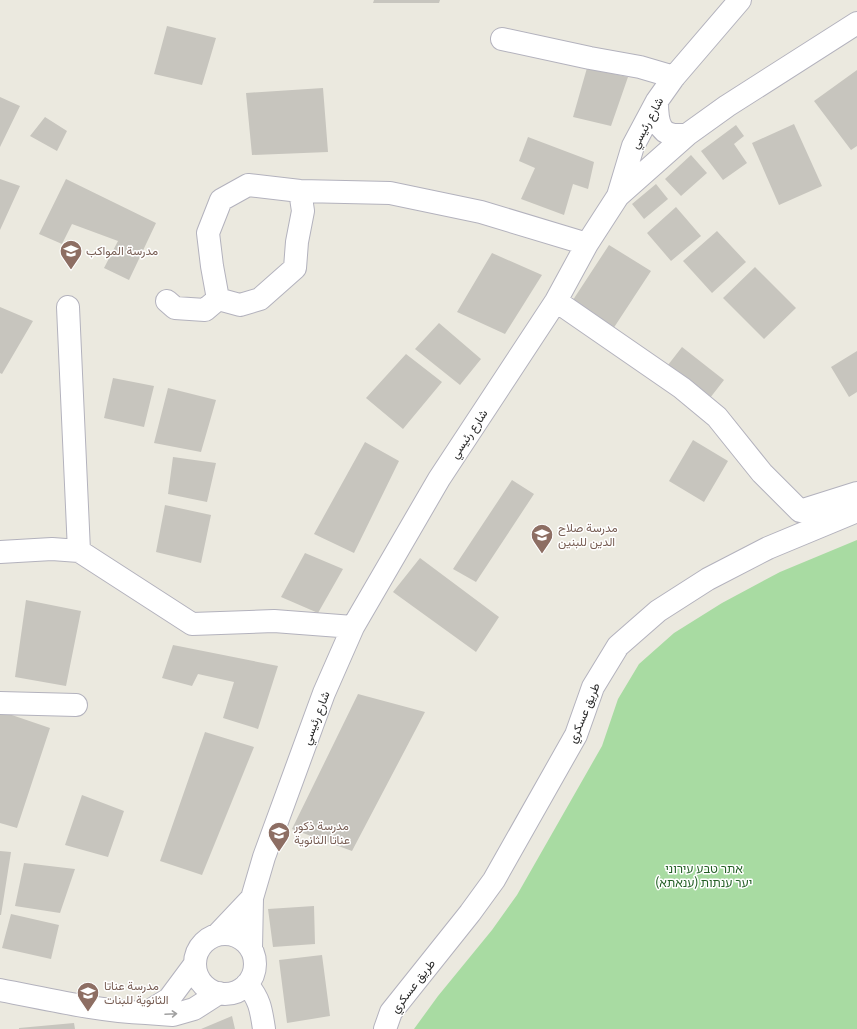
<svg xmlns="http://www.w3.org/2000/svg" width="857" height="1029" viewBox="0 0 857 1029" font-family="'Fira Sans Condensed',Vazirmatn,'Noto Sans Hebrew',sans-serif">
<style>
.green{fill:#a8dba2}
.building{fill:#c7c5be}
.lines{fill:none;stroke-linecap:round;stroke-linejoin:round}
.minor-casing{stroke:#b3b2bd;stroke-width:24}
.minor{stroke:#fff;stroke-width:22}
.oneway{stroke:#a0a0a0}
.labels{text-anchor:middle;stroke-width:3;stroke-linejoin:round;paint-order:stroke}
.street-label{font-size:12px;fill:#2b2b2b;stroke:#fff}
.education-label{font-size:12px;fill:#785e54;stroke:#fff;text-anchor:start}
.park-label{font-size:12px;fill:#235f25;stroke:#fff}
</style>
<rect width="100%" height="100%" fill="#ebe9df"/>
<path class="green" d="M857 540V1029H414L438 996 492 930 517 895 602 746 618 699 639 664 674 633 722 603 780 572Z"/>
<path class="building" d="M374 0H440L439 3H373Z
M167 26 216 38 202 85 154 74Z
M587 68 628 77 611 126 573 117Z
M857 70V146L851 150 814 101Z
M323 88 328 152 252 155 246 93Z
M0 97 20 106 0 147Z
M45 117 67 131 57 151 30 136Z
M794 124 822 186 779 205 752 143Z
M736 125 744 136 734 144 747 163 723 180 701 151Z
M528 137 594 162 588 189 573 184 564 215 521 199 535 168 519 161Z
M691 155 707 173 681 196 665 179Z
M0 179 20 186 0 230Z
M66 179 156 223 129 280 104 268 118 241 72 224 62 244 39 234Z
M656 184 668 199 644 219 632 204Z
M676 207 701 236 671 261 647 233Z
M717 231 746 262 712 293 683 261Z
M609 245 651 271 613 329 571 303Z
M492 253 542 275 505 334 457 312Z
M755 267 796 308 764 339 723 298Z
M0 307 33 321 2 374 0 373Z
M439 323 481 359 460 385 415 349Z
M682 347 724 380 710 398 668 365Z
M857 351V392L849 397 831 367Z
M406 354 442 382 403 429 366 398Z
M113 378 154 386 144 427 104 418Z
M168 388 216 400 201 452 154 443Z
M693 440 728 461 704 502 669 481Z
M365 442 399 461 354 553 314 534Z
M173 457 216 463 207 502 168 494Z
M512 480 534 494 476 582 453 569Z
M165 505 211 515 201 563 156 552Z
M305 553 343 569 318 613 281 597Z
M420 558 499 617 476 652 393 592Z
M26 600 81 611 66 686 15 677Z
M173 645 278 666 258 729 223 718 234 682 198 674 192 686 162 678Z
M358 694 425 712 352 851 292 829Z
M0 711 50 728 17 828 0 823Z
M205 732 254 747 202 875 160 861Z
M82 795 124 811 108 857 65 845Z
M0 851 11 852 1 915H0Z
M24 863 75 869 60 913 15 906Z
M314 906 315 944 273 947 268 909Z
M11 914 59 925 51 959 2 948Z
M322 955 330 1016 287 1023 279 960Z
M232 1016 235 1029H201Z
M74 1023 75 1029H19V1028Z"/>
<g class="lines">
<g class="minor-casing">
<path id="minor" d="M502 39 590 58 640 67 674 77
M657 101C657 125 660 139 688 134
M618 196 688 134 727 106 857 23
M218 299 240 305 260 299 295 268 297 242 303 211 300 191
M167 301 175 308 205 310 218 299 212 266 208 233 221 200 248 185 300 191 390 193 481 212 587 244
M556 301 682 388 717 417 762 473 800 511 857 493
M68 307 79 551 192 624 274 621 353 627
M0 552 52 549 79 551
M0 703 76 705
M252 898 264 857 324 693 353 627 439 479 556 301 587 244 618 196 633 146 657 101 674 77 740 0
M195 964a30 30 0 1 1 60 0a30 30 0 1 1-60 0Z
M217 935 252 898 251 948
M195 964 169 999 146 1013 173 1015 194 1009 219 993
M247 984C260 1000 261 1009 264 1029
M0 990C48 999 97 1011 146 1013
M385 1029 391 1012 470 913 494 880 576 735 593 687 618 646 658 611 708 579 768 548 857 511"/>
</g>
<use href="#minor" class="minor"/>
</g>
<defs><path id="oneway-shaft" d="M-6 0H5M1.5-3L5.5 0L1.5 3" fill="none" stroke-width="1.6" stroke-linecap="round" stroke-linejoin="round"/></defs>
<use class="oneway" href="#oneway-shaft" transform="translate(171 1014) rotate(-3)"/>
<defs>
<g id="school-pin" transform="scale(1.15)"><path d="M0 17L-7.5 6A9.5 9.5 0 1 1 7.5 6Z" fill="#8d6e63" stroke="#fff"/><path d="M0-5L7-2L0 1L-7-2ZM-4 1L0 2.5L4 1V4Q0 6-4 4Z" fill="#fff"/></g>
</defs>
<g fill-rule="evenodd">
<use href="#school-pin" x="71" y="251"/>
<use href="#school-pin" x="542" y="535"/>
<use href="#school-pin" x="279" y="833"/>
<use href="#school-pin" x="88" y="993"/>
</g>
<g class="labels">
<g class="street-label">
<text transform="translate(647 123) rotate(-62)" y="4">شارع رئيسي</text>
<text transform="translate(469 434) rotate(-56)" y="4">شارع رئيسي</text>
<text transform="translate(584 713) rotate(-67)" y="4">طريق عسكري</text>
<text transform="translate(316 718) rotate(-69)" y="4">شارع رئيسي</text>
<text transform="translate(413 986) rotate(-52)" y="4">طريق عسكري</text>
</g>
<g class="education-label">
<text x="86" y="255">مدرسة المواكب</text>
<text x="558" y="532">مدرسة صلاح<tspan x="558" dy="14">الدين للبنين</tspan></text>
<text x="294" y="830">مدرسة ذكور<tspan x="294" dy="14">عناتا الثانوية</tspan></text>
<text x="104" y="990">مدرسة عناتا<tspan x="104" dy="14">الثانوية للبنات</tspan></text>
</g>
<g class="park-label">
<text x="704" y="873">אתר טבע עירוני<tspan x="704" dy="14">יער ענתות (ענאתא)</tspan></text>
</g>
</g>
</svg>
